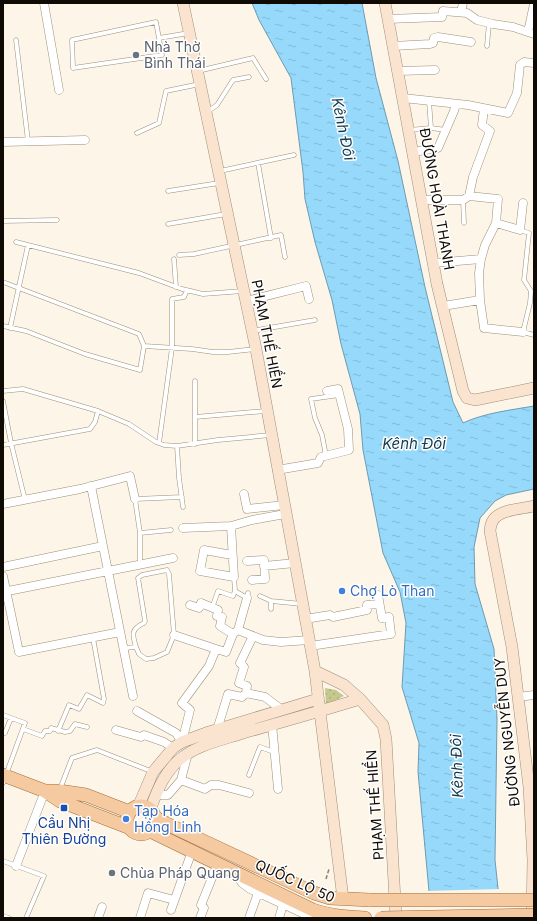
<svg xmlns="http://www.w3.org/2000/svg" width="537" height="921" viewBox="0 0 537 921" font-family="Inter,sans-serif">
<style>
.park{fill:url(#park-dots)}
.water{fill:url(#water-ripples);stroke:#6e9bb1}
.pier{fill:#fdf5e7}
.lines{fill:none;stroke-linecap:round;stroke-linejoin:round}
.lane-casing{stroke:#9c8f7a;stroke-width:5}
.street-casing{stroke:#9c8f7a;stroke-width:9}
.secondary-casing{stroke:#9c8f7a;stroke-width:12}
.primary-casing{stroke:#a16f40;stroke-width:14}
.path{stroke:#878177;stroke-width:1.5;stroke-dasharray:4 2;stroke-linecap:butt}
.lane{stroke:#fff;stroke-width:4}
.street{stroke:#fff;stroke-width:8}
.secondary{stroke:#fae4cf;stroke-width:11}
.primary{stroke:#f5caa0;stroke-width:13}
.primary-bridge-casing{stroke:#a16f40;stroke-width:14;stroke-linecap:butt}
.primary-bridge{stroke:#f5caa0;stroke-width:13}
.worship-dot{fill:#6b7280;stroke:#fff;stroke-width:1.5}
.shop-dot{fill:#3f7fe0;stroke:#fff;stroke-width:1.5}
.transit-dot{fill:#1a4fb4;stroke:#fff;stroke-width:1.5}
.labels{text-anchor:middle;stroke-width:3;stroke-linejoin:round;paint-order:stroke}
.worship-label{font-size:14px;fill:#5b616d;stroke:#fff;text-anchor:start}
.street-label{font-size:14px;fill:#0f0a04;stroke:#fff}
.shop-label{font-size:14px;fill:#366cbe;stroke:#fff;text-anchor:start}
.transit-label{font-size:14px;fill:#164399;stroke:#fff}
.water-label{font-size:15px;font-style:italic;fill:#153b4d;stroke:#fff}
</style>
<defs>
<pattern id="park-dots" width="8" height="8" patternUnits="userSpaceOnUse"><rect width="8" height="8" fill="#c6c88e"/><path d="M2 2h.1M6 6h.1" fill="none" stroke="#a9aa79" stroke-width="1.8" stroke-linecap="round"/></pattern>
<pattern id="water-ripples" width="26" height="14" patternUnits="userSpaceOnUse"><rect width="26" height="14" fill="#97d9fb"/><path d="M2 4q2-2 4 0t4 0M15 11q2-2 4 0t4 0" fill="none" stroke="#81b9d6"/></pattern>
</defs>
<rect width="100%" height="100%" fill="#fdf5e7"/>
<path class="park" d="M325 688 336 690 344 696 326 705Z"/>
<path class="water" d="M252 3H362L376 78 398 161 425 287 453 402 463 423C484 413 511 410 534 406V489L506 495 495 501 480 518 474 547 475 584 494 649 497 719 495 860 500 907 431 913 418 772 419 743 402 687 406 623 400 592 383 553 363 450 360 414 341 344 332 300 315 242 305 199 303 172 291 78 259 20Z"/>
<path class="pier" d="M500 889 504 918 429 912 426 891Z"/>
<g class="lines">
<g class="lane-casing">
<path id="lane" d="M156 22 162 55 73 68 72 40Z
M159 38 189 33
M16 40 28 141
M487 46 489 23
M198 71 253 58 266 79
M429 101 431 128
M207 112 217 105 233 80 249 77
M409 130 431 128 446 130
M137 133 159 123 166 91 200 84
M258 163 271 238
M220 171 294 155
M168 191 219 183
M463 200 464 223
M3 221 57 220
M168 224 226 214
M520 230 529 233 524 280 531 291 530 303 523 332 534 335
M16 242 139 273 182 289 203 294 243 291
M179 255 194 254 281 235 285 257
M174 259 176 287
M3 282 139 334 144 346 140 370 85 354 26 331 3 326
M10 328 28 245
M252 331 315 320
M144 346 192 349 213 352H228L255 349
M195 381V444
M3 391 23 389 98 411 129 424 156 442 164 445 177 446 218 440 271 435
M3 401 11 443 25 500
M195 417 266 411
M159 443 172 348V299L184 297 187 290
M3 445 90 429 95 422 98 411
M177 446 179 478 183 507
M326 456 322 435 315 418 311 399 339 395
M140 533 135 499 182 497
M140 565V533L171 530
M234 577 235 591 247 598 248 593
M260 596 271 601 302 604
M212 608 218 591 233 596 235 591
M271 609V601
M124 648 136 647 139 654 146 659 154 658 167 652 174 635 169 574 167 570 142 575 138 578 145 621 144 623C131 629 132 634 136 647
M3 715 25 723 3 783
M23 729 42 736 45 731H50L51 728 65 732 70 731 75 724 87 727
M58 731 69 705 79 709 87 695 103 703 104 699 93 638
M3 732 5 733 11 718
M249 775 260 747 274 752
M60 789 72 758 97 750 153 772
M3 861 44 876 26 918
M3 916 9 918"/>
</g>
<g class="street-casing">
<path id="street" d="M44 3 59 90
M461 12 463 3
M388 19 442 17 443 11 467 13 477 20 493 24 513 27 534 34
M528 32 534 4
M393 46 430 44 433 43 434 38 438 37 471 42
M398 71 435 70
M403 98 468 105 508 113 517 93 520 65 524 62 534 63
M3 142 85 140
M413 152 438 148 454 111 456 104
M469 196 473 177 490 131 482 125 484 109
M422 200H463L469 196 498 199 496 223 485 245 481 259 434 263
M496 223 520 230 523 203
M480 300 484 328 523 332
M246 301 306 286 309 299
M443 306 480 300 479 273 481 259
M277 470 318 463 321 457 349 450 348 429 338 389 327 391
M91 486 133 696
M244 494 247 509 284 505
M3 504 80 489 130 476 135 499
M231 526 234 577 200 571 204 550 232 555
M183 528 231 526 252 520 285 514
M247 561 264 560 265 579 252 580
M264 566 295 563
M3 567 103 546
M3 576 19 652 120 632
M3 592 173 558
M190 605 199 608 201 603 218 610 217 616 222 617 220 626 233 634
M305 619 330 615 333 617 367 610V605L379 604
M238 630 263 640 281 642 309 640
M238 630 247 598
M174 635 216 649
M310 646 391 634 389 617 382 618 378 595
M246 693 265 697 282 710
M518 697 534 695
M137 711 176 733 182 742
M272 724 278 789
M116 730 141 737 144 735 164 742 173 748
M217 730 228 694 242 697 246 693 247 686 239 683 244 667 240 663 253 636
M182 742 190 710 182 703 209 666 216 649 226 652 233 634 238 630
M181 780 205 789 211 785H219L249 793
M156 795H168L181 780 188 753
M16 866 45 791
M236 874 242 883 250 889 313 918
M171 910 192 851
M98 918 102 907
M140 918 148 893 174 900
M200 918 204 908 201 905 218 863
M249 918 258 893
M279 918 283 905"/>
</g>
<g class="secondary-casing">
<path id="secondary" d="M183 3 256 349 315 671 343 899
M385 3 437 284 463 391 467 398 475 400 534 388
M315 671 344 685 360 699 383 725 386 739 396 918
M138 807 153 772 173 748 182 742 209 732 318 699
M150 810C157 792 163 774 179 760 196 745 222 740 243 733 282 722 321 711 360 699
M532 918 533 860 529 787 512 647 490 531C490 528 491 525 492 522 498 509 522 509 534 506"/>
</g>
<g class="primary-casing">
<path id="primary" d="M3 775 45 791H59L86 795 130 812
M45 791 60 801 130 828
M127 820a14 14 0 1 1 28 0a14 14 0 1 1-28 0Z
M154 817 169 825 314 893 330 898 370 900
M150 831 313 910C330 916 347 917 365 918"/>
</g>
<path class="path" d="M326 879 329 869"/>
<use href="#lane" class="lane"/>
<use href="#street" class="street"/>
<use href="#secondary" class="secondary"/>
<use href="#primary" class="primary"/>
<g class="primary-bridge-casing">
<path id="primary-bridge" d="M370 900H534
M381 918 534 915"/>
</g>
<use href="#primary-bridge" class="primary-bridge"/>
</g>
<g class="worship-dot">
<circle cx="136" cy="55" r="4"/>
<circle cx="112" cy="873" r="4"/>
</g>
<g class="shop-dot">
<circle cx="342" cy="591" r="4"/>
<circle cx="126" cy="819" r="4"/>
</g>
<rect class="transit-dot" x="60" y="804" width="8" height="8" rx="2"/>
<g class="labels">
<g class="worship-label">
<text x="144" y="52">Nhà Thờ<tspan x="144" dy="16">Bình Thái</tspan></text>
<text x="120" y="878">Chùa Pháp Quang</text>
</g>
<g class="street-label">
<text transform="translate(437 199) rotate(80)" y="5">ĐƯỜNG HOÀI THANH</text>
<text transform="translate(267 334) rotate(79)" y="5">PHẠM THẾ HIỂN</text>
<text transform="translate(507 732) rotate(-96)" y="5">ĐƯỜNG NGUYỄN DUY</text>
<text transform="translate(375 805) rotate(-94)" y="5">PHẠM THẾ HIỂN</text>
<text transform="translate(295 881) rotate(24)" y="5">QUỐC LỘ 50</text>
</g>
<g class="shop-label">
<text x="350" y="596">Chợ Lò Than</text>
<text x="134" y="816">Tạp Hóa<tspan x="134" dy="16">Hồng Linh</tspan></text>
</g>
<g class="transit-label">
<text x="64" y="828">Cầu Nhị<tspan x="64" dy="16">Thiên Đường</tspan></text>
</g>
<g class="water-label">
<text transform="translate(343 129) rotate(78)" y="5">Kênh Đôi</text>
<text x="414" y="449">Kênh Đôi</text>
<text transform="translate(457 766) rotate(-92)" y="5">Kênh Đôi</text>
</g>
</g>
<rect width="537" height="921" fill="none" stroke="#0f0a04" stroke-width="8"/>
</svg>
